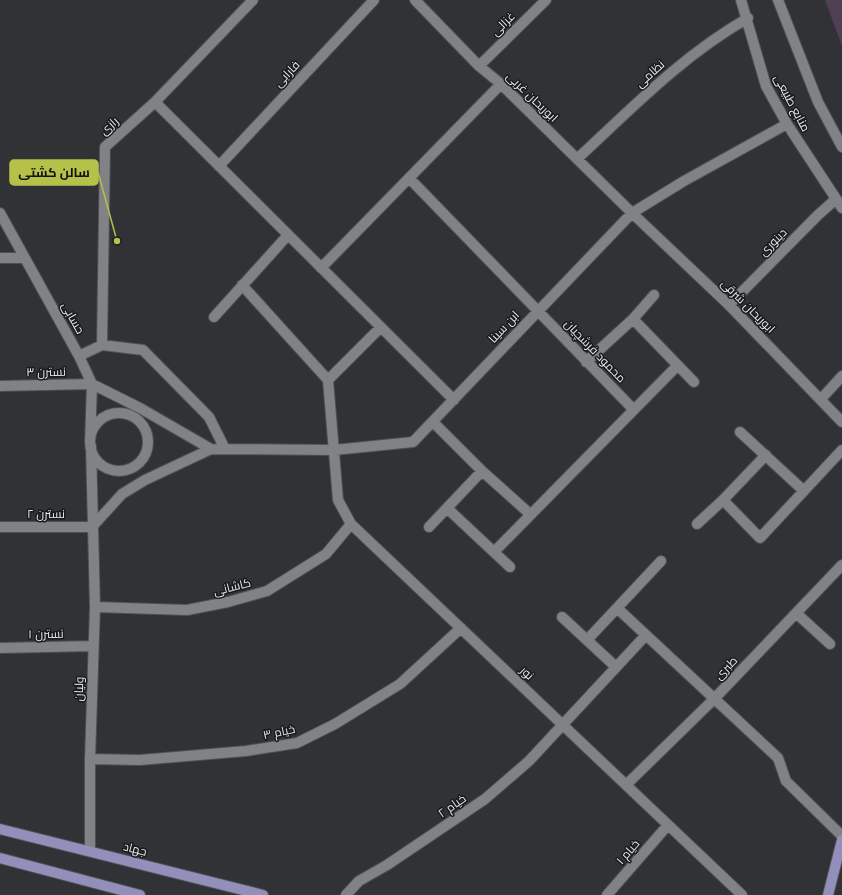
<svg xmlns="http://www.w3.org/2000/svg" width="842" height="895" viewBox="0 0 842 895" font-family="Lato,Cairo,sans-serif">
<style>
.green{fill:#504056}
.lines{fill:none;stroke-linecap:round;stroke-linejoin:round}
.minor-casing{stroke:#4e5052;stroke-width:12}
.major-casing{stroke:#4e5052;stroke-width:12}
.minor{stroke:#808286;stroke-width:10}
.major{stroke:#928fbb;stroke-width:10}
.labels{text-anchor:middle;stroke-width:3;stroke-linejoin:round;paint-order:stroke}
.street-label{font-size:12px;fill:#e6e8ea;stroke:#191a1c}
.leader{fill:none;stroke:#b6c149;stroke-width:1.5}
.callout-dot{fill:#b6c149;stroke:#191a1c;stroke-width:1.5}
.callout{fill:#b6c149;stroke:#b6c149;stroke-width:1.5}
.callout-label{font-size:13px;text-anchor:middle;font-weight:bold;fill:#111}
</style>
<rect width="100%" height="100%" fill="#303236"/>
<path class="green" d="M825 0H842V46Z"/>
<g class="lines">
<g class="minor-casing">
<path id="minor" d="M415 0 479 66 501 84 632 213 729 305 842 422
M741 0 766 86 787 124 842 208
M778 0 818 102 842 147
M479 66 546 0
M155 102 454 400
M577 159C631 109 683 55 748 18
M219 166 374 0
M410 179 634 410
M0 213 79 356 92 384 90 443
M0 258H25
M321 268 501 84
M242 285 328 380
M729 305 818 215 836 199
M214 317 288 235
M633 319 694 382
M381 327 328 380 338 500 351 524 742 895
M102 345 105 147 155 102 253 0
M79 356 102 345 143 350 209 417 225 449
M586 362 633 319 654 295
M0 386 92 384 140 408 211 449
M821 399 842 376
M90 442a29 29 0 1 1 58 0a29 29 0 1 1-58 0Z
M433 422 482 471 530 514
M740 432 804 491
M723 500 760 538 842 450
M448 509 510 567
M697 524 723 500 766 455
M0 527H92
M92 527 122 494 145 480 211 449 334 450 413 442 632 213 684 181 787 124
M429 527 482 471
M494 552 677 366
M95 607 187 610 228 602 267 591 326 554 351 524
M617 608 778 758 786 781 842 836
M796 613 830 644
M562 617 616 667
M587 640 661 561
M0 648 93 646
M90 759 140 760 246 751 297 743 335 724 400 684 461 628
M626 785 714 699 842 565
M90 851V759L95 607 91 446
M346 895 359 881 387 865 485 799 529 761 646 635
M607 895 668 825"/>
</g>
<g class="major-casing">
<path id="major" d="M0 829 263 895
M0 858 140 895
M828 895 842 840"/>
</g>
<use href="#minor" class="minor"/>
<use href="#major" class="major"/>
</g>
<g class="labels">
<g class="street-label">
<text transform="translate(503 24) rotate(-45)" y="4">غزالی</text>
<text transform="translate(287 74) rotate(-47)" y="4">فارابی</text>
<text transform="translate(650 74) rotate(-42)" y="4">نظامی</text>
<text transform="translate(532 97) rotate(44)" y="4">ابوریحان غربی</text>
<text transform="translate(792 103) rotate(62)" y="4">منابع طبیعی</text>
<text transform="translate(109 126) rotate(-42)" y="4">رازی</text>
<text transform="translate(773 242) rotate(-45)" y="4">دینوری</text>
<text transform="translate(748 306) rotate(45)" y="4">ابوریحان شرقی</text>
<text transform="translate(73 318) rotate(61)" y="4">حسابی</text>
<text transform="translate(504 327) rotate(-47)" y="4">ابن سینا</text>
<text transform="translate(595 351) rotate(46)" y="4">محمود فرشچیان</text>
<text transform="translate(46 372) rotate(-1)" y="4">نسترن ۳</text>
<text x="46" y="518">نسترن ۲</text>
<text transform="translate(232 587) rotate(-14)" y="4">کاشانی</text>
<text transform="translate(46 634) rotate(-1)" y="4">نسترن ۱</text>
<text transform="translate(726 668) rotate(-46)" y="4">طبری</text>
<text transform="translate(527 673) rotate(44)" y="4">نور</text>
<text transform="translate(79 689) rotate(-88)" y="4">ولیان</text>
<text transform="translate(279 732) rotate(-12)" y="4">خیام ۳</text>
<text transform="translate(452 806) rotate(-35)" y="4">خیام ۲</text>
<text transform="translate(135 849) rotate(14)" y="4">جهاد</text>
<text transform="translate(628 852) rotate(-49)" y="4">خیام ۱</text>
</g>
</g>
<path class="leader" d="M117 241L98 172"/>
<circle class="callout-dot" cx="117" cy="241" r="4"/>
<rect class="callout" x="10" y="160" width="88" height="25" rx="4"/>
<g class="callout-label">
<text x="54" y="177">سالن کشتی</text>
</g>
</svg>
